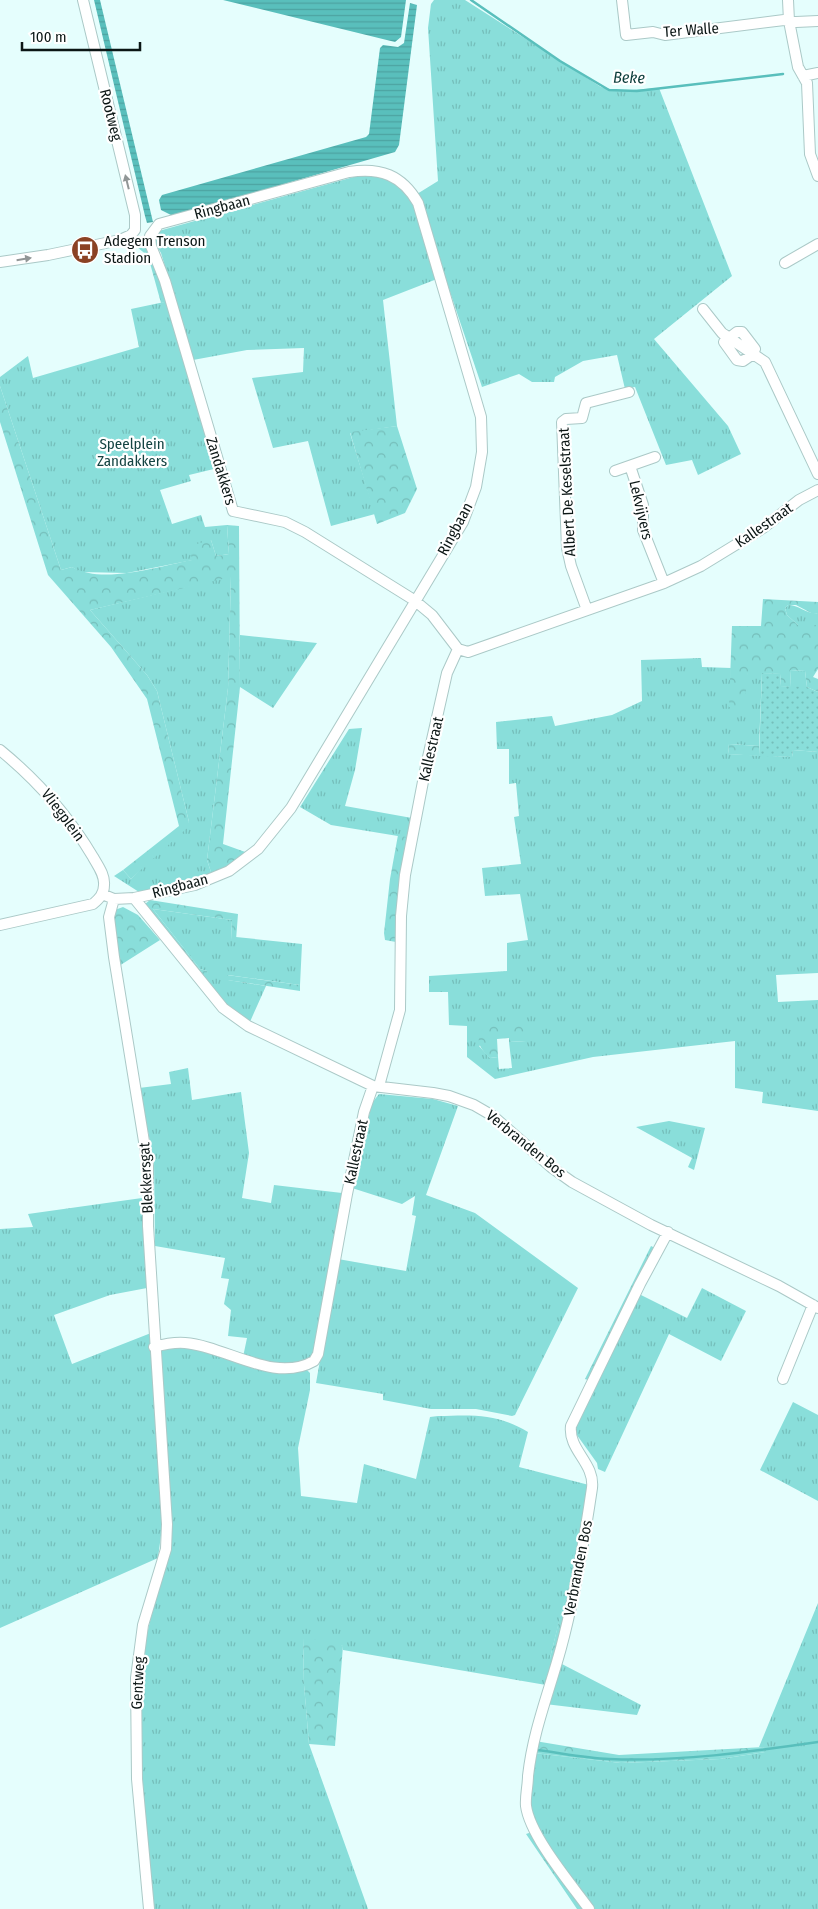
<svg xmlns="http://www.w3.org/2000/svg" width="818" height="1909" viewBox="0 0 818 1909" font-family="'Fira Sans Condensed',sans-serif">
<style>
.grass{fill:url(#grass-tufts);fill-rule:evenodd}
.forest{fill:url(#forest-crowns)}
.garden{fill:url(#garden-dots)}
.water{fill:url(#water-rules)}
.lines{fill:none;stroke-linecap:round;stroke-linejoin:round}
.stream{stroke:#59bfbc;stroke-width:2.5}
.minor-casing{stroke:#abc9c7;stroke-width:12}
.minor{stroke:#fff;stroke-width:10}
.oneway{fill:#919696}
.labels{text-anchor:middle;stroke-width:4.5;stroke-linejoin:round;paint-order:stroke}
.street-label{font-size:15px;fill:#0b1615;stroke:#fff}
.poi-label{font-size:15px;fill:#0b1615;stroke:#fff;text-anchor:start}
.park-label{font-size:15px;fill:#144342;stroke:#fff}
.water-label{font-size:16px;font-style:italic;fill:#0c3d3b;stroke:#fff}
</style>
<defs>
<pattern id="grass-tufts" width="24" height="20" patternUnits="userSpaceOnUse" patternTransform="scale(1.25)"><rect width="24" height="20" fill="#89deda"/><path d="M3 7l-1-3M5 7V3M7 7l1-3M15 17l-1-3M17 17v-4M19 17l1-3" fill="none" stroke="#75beba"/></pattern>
<pattern id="forest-crowns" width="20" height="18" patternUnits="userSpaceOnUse" patternTransform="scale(1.25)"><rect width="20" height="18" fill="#89deda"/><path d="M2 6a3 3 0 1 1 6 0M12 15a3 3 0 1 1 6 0" fill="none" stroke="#75beba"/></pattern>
<pattern id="garden-dots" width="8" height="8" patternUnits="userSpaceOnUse" patternTransform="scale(1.25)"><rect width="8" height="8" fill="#89deda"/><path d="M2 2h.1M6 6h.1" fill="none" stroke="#75beba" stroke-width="1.8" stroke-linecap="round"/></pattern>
<pattern id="water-rules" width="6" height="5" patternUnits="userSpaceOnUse" patternTransform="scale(1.25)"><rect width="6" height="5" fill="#59bfbc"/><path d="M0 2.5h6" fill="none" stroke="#4ca3a1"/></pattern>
</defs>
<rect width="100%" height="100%" fill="#e5fefd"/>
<path class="grass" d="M434 0H465L601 87 619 91 659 88 732 276 654 339 728 426 741 454 698 475 692 460 666 465 635 387 625 389 617 355 583 361 555 377 554 382H532L519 374 482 387 417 194 438 181 428 28 431 4Z
M361 175C372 175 384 176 394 182 419 197 428 252 437 279L383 300 397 426 350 433 375 514 331 526 308 441 273 448 252 378 303 372 304 348 247 350 193 360 161 253 153 240 155 232Z
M169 301 218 468 189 475 191 481 160 490 172 524 201 515 205 527 227 525 229 554 216 556 211 540 193 560 127 573 80 572 72 567 61 570 0 386V377L28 356 33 378 139 347 131 309Z
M231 576 228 688 207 860 212 875 191 883 139 892 114 876 123 870 131 879 189 822 157 691 147 675 90 610Z
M788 605C799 605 808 615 818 613V625H798L787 615 785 608Z
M240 635 317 643 273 708 240 687Z
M701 658 702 667 731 668 730 704 748 673H762L759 746 729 744 728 754 792 757 793 750 818 752V973L776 975 778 1002 818 1000V1111L762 1103 763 1092 735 1088V1041L593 1057 495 1079 467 1057V1026L449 1025 448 992H429V976L507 971V943L528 940 520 894 485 896 482 868 521 864 514 817 519 816 516 783 509 784V749H497L496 722 552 716 555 726 612 715 642 701 641 660ZM526 1025V1041L509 1042 512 1068 499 1069 498 1057 490 1058 479 1046Z
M790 670 805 671 807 687H791Z
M362 728 355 770 345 806 412 818 410 838 331 825 300 807 349 729Z
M153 909 232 920 231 940 236 937 302 944 300 985 228 975V980L266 986 249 1024 236 1016 210 989 207 971 200 969Z
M188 1068 192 1100 241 1092 249 1153 242 1198 271 1203 274 1185 342 1193 317 1346 309 1361 277 1364 243 1357 247 1338 228 1336 231 1310 224 1304 229 1279 221 1278 225 1258 155 1246 154 1161 139 1088 171 1084 169 1072Z
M379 1094 433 1099 458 1106 426 1195 475 1213 578 1288 515 1415 512 1416 476 1409H431L383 1400V1394L316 1383 338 1259 406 1271 416 1216 412 1215 415 1196 402 1204 352 1188 372 1103Z
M669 1121 705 1128 694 1170 688 1167 692 1158 636 1127Z
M142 1198 147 1288 110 1295 54 1315 72 1364 151 1333 163 1520 158 1558 0 1628V1229L33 1227 28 1214Z
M702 1288 746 1311 721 1361 669 1334 605 1472 598 1469 597 1463 574 1431 639 1294 687 1318Z
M168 1347H183L298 1371 307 1370 310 1373V1390L298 1448 301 1496 357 1503 364 1464 416 1479 430 1417 438 1416C473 1415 497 1413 528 1432L519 1467 589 1485 585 1518 550 1658 555 1662 546 1685 343 1650V1646L303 1639 304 1685 309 1744 368 1909H153C146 1825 136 1741 144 1657 148 1609 170 1571 172 1524L161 1350Z
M793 1402 818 1415V1501L760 1470Z
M818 1603V1909H594C577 1885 534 1835 530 1807 529 1790 533 1770 534 1753L621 1763 720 1759 765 1752V1747H759Z
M560 1663 641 1705 637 1715 545 1704Z"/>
<path class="forest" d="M139 241 151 253 169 301 161 303 148 256 132 243Z
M0 386 61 570 72 567C103 585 159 566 192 560L189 546 211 540 216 556 229 554 227 525 239 526 240 687 223 844 248 853 212 875 207 860 228 688 231 577 90 610 147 675 157 691 189 822 187 828 131 879 123 870 179 826 147 699 111 647 48 575 0 422Z
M397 426 417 489 405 513 377 524 350 432Z
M763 599 818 602V613L813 614 796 605H788L785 608 787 615 798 625H818V669L813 677 818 679V692L807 687 805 671 790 670 791 687 780 686 781 674 748 673 744 708 729 707 732 626H761Z
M729 744 759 746V756L728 754Z
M398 835 410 838 396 942 385 940 384 933 390 879Z
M150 900 238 914 236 940H231L232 920 153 909 200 969 207 971 213 987 210 989 145 904Z
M123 907 138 915 160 940 119 966 112 911Z
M227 975 300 985V991L227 980Z
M486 1025H526V1041L509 1042V1038L497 1039 498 1057 490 1058C478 1047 474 1038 486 1025Z
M651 1246 655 1248 591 1381 585 1379Z
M579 1516 585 1518 555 1662 551 1661 550 1658 567 1588Z
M303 1638 332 1641 343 1646 335 1746 309 1744 304 1685Z
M535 1741 619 1755 765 1747 767 1749 765 1752 720 1759 621 1763 534 1753Z
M532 1832 584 1909H577L526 1834Z"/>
<path class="garden" d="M762 673 781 674 780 686 807 687 818 692V752L793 750 792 757 759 756Z"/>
<path class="water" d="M94 0H100L153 222 147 223 145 216Z
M223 0H406L401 37 395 42Z
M410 3 417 5 399 145 395 152 173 216 161 210 159 200 162 195 366 137 369 134 380 48 383 45 398 47 404 43Z"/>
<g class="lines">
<path class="stream" d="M471 0 560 61 609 90 637 91 783 74
M537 1750C561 1753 585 1758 609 1759 680 1762 749 1752 818 1742"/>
<g class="minor-casing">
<path id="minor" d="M622 0 626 35 653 32 665 35 784 20 796 22 818 21
M788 0 789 21 798 67 807 83 810 154 818 176
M803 76 818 73
M0 262 48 255 120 240 131 235 135 230V215L83 0
M785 263 818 244
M703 309 722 333 765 362 818 474
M737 332H742L755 349 753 354 743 361 737 360 724 342Z
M630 466 643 505V530L664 583
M615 471 655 457
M587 610 571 566 567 548 562 422 566 419 582 418 586 403 629 392
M0 750C38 781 68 815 93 857 98 866 105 875 104 885 104 894 99 899 93 904L0 925
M102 894 114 899 134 898 195 885 229 871 258 849 291 808 463 522 476 487 482 452 481 417 418 203C402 175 380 167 349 172L159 224 150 236 151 246 165 281 233 511 285 522 305 532 414 600 432 615 458 649 468 652 664 583 701 566 763 528 799 500 818 490
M134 898 223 1008 248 1026 373 1086 433 1093 449 1096 474 1105 493 1116 551 1167 572 1182 651 1225 779 1286 818 1308
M114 899 109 917 114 957 148 1166V1226L167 1524 166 1549 143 1625 136 1678 137 1779 149 1909
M379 1086 400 1010 401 916 405 875 426 766 447 673 458 649
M154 1347C165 1344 174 1342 185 1343 226 1346 274 1384 314 1361L318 1354 347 1194 364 1112 373 1086
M783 1379 813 1305
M589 1909C571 1884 530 1836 526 1806 525 1797 528 1786 528 1776 533 1731 549 1692 561 1648 575 1596 584 1542 592 1488 595 1463 568 1450 571 1426L640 1284 668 1232"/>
</g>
<use href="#minor" class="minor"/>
</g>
<defs><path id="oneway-solid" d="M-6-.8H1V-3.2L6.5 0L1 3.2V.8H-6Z" transform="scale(1.25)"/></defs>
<g class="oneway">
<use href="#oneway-solid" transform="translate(127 182) rotate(-104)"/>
<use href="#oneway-solid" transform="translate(24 259) rotate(-9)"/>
</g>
<defs>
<g id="bus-disc" transform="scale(1.4375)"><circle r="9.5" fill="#8b4224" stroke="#fff"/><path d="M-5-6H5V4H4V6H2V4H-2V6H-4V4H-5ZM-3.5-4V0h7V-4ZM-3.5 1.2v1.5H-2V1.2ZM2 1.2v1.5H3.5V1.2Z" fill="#fff"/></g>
</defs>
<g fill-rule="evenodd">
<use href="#bus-disc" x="85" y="250"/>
</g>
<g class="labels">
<g class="street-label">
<text transform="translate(691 30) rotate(-4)" y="5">Ter Walle</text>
<text transform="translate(111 115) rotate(76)" y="5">Rootweg</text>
<text transform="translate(222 207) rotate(-15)" y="5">Ringbaan</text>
<text transform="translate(221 471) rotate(73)" y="5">Zandakkers</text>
<text transform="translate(567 492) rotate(-93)" y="5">Albert De Keselstraat</text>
<text transform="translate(641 510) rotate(77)" y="5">Lekvijvers</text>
<text transform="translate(764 525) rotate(-35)" y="5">Kallestraat</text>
<text transform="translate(455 529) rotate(-62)" y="5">Ringbaan</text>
<text transform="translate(431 749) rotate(-77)" y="5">Kallestraat</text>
<text transform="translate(63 815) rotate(53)" y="5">Vliegplein</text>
<text transform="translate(180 886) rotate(-15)" y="5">Ringbaan</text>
<text transform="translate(526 1144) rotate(39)" y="5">Verbranden Bos</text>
<text transform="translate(356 1152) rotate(-78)" y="5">Kallestraat</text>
<text transform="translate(146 1178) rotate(-93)" y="5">Blekkersgat</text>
<text transform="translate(578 1568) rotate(-79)" y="5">Verbranden Bos</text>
<text transform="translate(138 1683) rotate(-87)" y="5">Gentweg</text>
</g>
<g class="poi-label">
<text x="104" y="246">Adegem Trenson<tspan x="104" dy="17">Stadion</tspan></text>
</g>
<g class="park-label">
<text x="132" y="449">Speelplein<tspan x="132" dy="17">Zandakkers</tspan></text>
</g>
<g class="water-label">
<text transform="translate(629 77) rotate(1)" y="6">Beke</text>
</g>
</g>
<path d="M22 42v8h118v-8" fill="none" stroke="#0b1615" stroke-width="2.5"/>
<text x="30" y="42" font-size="15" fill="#0b1615" stroke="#ffffff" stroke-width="4" paint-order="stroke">100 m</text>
</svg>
